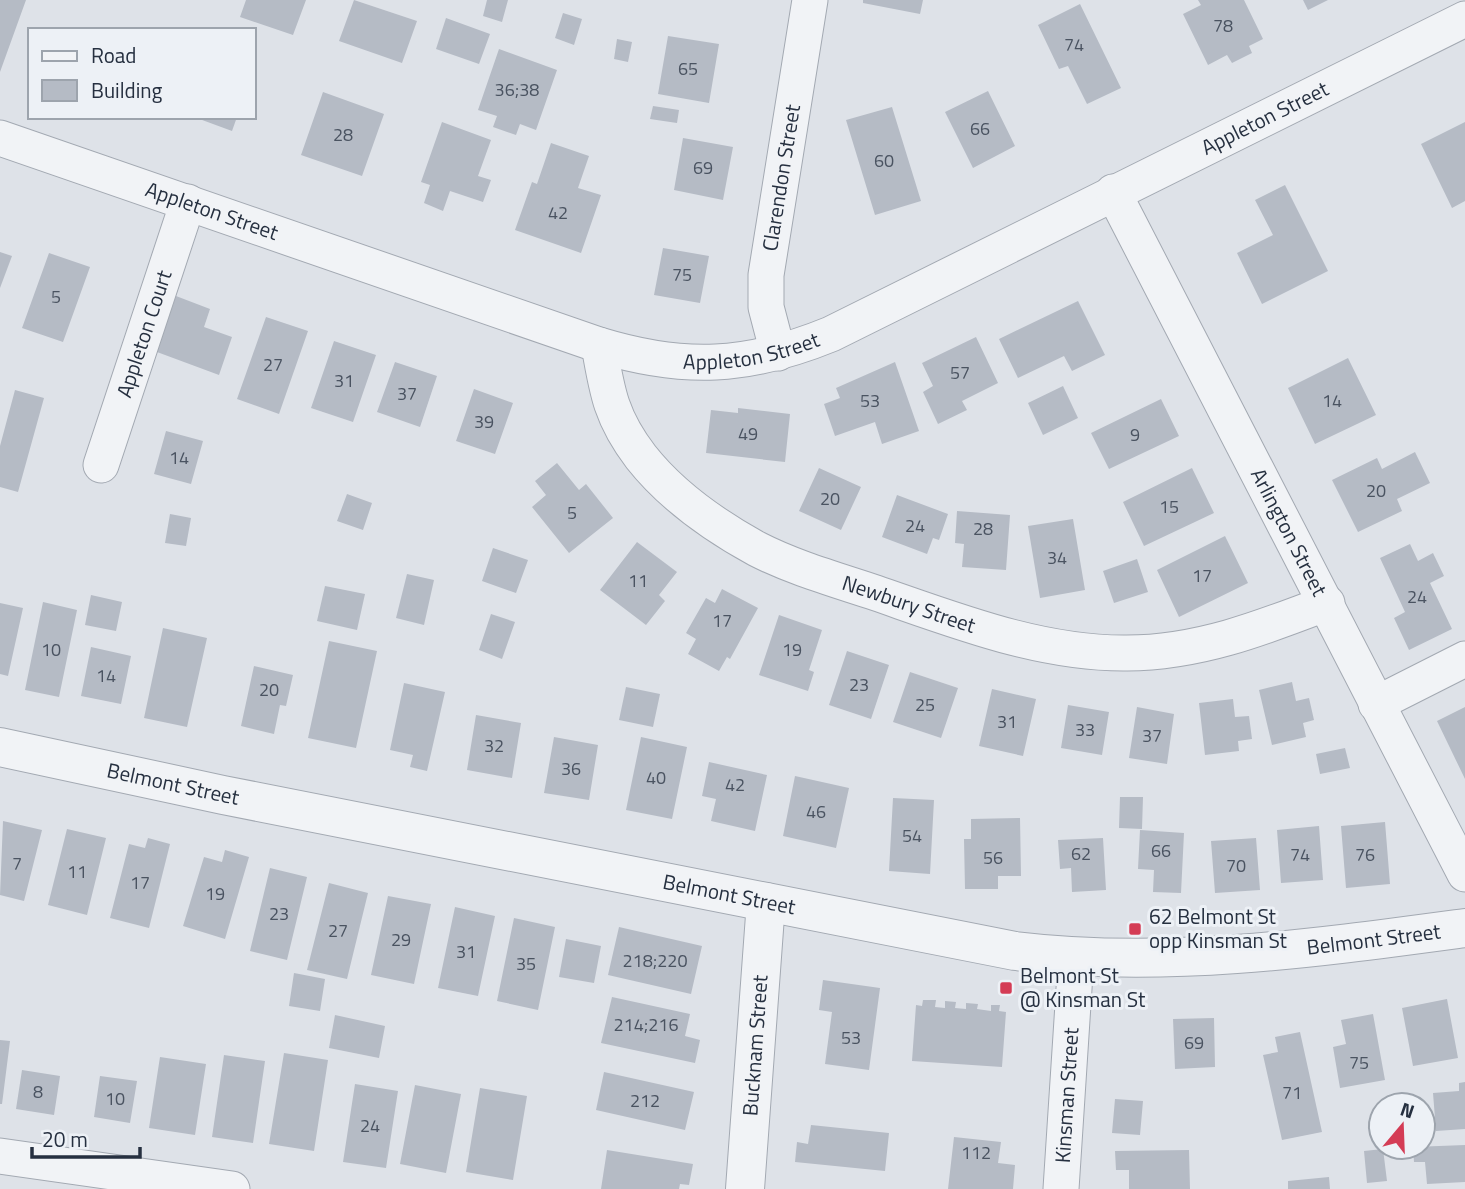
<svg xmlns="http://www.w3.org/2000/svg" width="1465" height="1189" viewBox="0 0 1465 1189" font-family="'Titillium Web',sans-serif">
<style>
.building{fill:#b5bbc5}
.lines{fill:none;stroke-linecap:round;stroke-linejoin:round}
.minor-casing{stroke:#a3a9b2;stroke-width:37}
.tertiary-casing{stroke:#a3a9b2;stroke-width:40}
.minor{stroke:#f1f3f6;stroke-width:35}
.tertiary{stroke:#f1f3f6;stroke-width:38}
.poi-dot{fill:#d43c55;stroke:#edf1f6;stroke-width:2.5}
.labels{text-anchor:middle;stroke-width:6;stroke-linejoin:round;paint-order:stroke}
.number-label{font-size:18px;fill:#4a5361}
.street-label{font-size:21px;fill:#263040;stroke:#edf1f6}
.poi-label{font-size:21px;fill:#263040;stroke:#edf1f6;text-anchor:start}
</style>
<rect width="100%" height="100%" fill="#dee2e8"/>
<path class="building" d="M0 0H26L0 72Z
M246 0H306L293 35 240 17Z
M354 0 417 21 402 63 339 41Z
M487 0H508L502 22 483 16Z
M863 0H923L920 14 863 3Z
M1198 0H1244L1263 39 1249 46 1252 53 1232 63 1227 55 1208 65 1183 14 1201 5Z
M1303 0H1328L1308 10Z
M1080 4 1121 88 1087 104 1068 66 1059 69 1038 25Z
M563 13 582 19 574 45 555 38Z
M446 18 490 34 479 64 436 49Z
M668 36 719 44 709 103 658 94Z
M617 39 632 42 628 62 614 59Z
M499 49 557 70 536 130 520 124 516 135 493 127 497 116 478 110Z
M988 91 1015 146 973 168 945 112Z
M323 92 384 114 362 176 301 155Z
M653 106 679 110 677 123 650 119Z
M892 107 921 201 875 215 846 120Z
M194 117H237L232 131Z
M442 122 491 140 478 176 491 180 483 202 450 191 443 211 424 203 430 185 421 182Z
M1465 122V201L1452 208 1421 144Z
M683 138 733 147 723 200 674 190Z
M551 143 589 156 578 188 601 195 581 253 515 230 532 182 537 184Z
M1285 185 1328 271 1262 304 1237 253 1273 235 1255 200Z
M663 248 709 256 700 303 654 295Z
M0 252 12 256 0 288Z
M49 253 90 267 63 342 22 328Z
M176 296 210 309 204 327 232 337 219 375 157 352Z
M1078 301 1105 355 1072 371 1064 356 1018 378 999 339Z
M266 317 308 331 279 414 237 399Z
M976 337 998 383 962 401 967 410 938 424 923 392 933 386 922 363Z
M334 341 376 355 353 422 311 408Z
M1348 358 1376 415 1315 444 1288 388Z
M395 362 437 376 420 427 377 412Z
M895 362 919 431 882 444 875 422 835 436 824 404 840 398 836 388Z
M1063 386 1078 418 1043 435 1028 403Z
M474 389 513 403 495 454 456 441Z
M15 390 44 398 18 492 0 487V446Z
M1161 399 1179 436 1109 469 1091 433Z
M738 408 790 414 785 462 706 453 711 410 738 413Z
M166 431 203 441 191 484 154 474Z
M1415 452 1430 483 1397 499 1402 511 1358 532 1332 480 1377 458 1382 469Z
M557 463 579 490 586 484 613 518 569 553 532 507 546 495 535 481Z
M819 468 861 487 841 530 799 511Z
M1192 468 1214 513 1144 546 1123 502Z
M347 494 372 503 363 530 337 521Z
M897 495 948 514 939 540 933 538 927 554 882 537Z
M957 511 1010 515 1006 570 962 567 964 544 955 543Z
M170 514 191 518 186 546 165 543Z
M1073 519 1085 590 1040 598 1028 526Z
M1225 536 1248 583 1179 617 1157 570Z
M637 542 677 572 659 595 665 601 646 625 600 590Z
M1410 544 1418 561 1433 553 1444 576 1430 583 1452 629 1409 650 1394 618 1405 612 1380 558Z
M493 548 528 560 516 593 482 581Z
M1137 559 1148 592 1114 603 1103 571Z
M407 574 434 580 424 625 396 618Z
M325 586 365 594 357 630 317 621Z
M722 589 758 608 730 659 727 657 719 671 688 654 696 639 686 633 706 598 715 603Z
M91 595 122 602 116 631 85 625Z
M43 602 77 610 59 697 25 690Z
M0 603 23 608 8 676 0 674Z
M491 614 515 622 502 659 479 650Z
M779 615 822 630 809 670 814 672 808 691 759 675Z
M163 628 207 638 187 727 144 718Z
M329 641 377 651 356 748 308 738Z
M91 647 131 656 121 704 81 696Z
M847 651 889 665 871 719 829 705Z
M254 666 293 675 286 706 280 705 274 734 241 726Z
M910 672 958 688 941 738 893 722Z
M1292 682 1296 701 1309 698 1314 720 1303 723 1306 737 1272 745 1259 690Z
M404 683 445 692 427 771 410 767 413 755 390 750Z
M626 687 660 694 653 727 619 720Z
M992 689 1036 699 1023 756 979 746Z
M1233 699 1235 717 1249 716 1252 739 1238 741 1239 751 1205 755 1199 703Z
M1068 705 1109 712 1102 755 1061 748Z
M1137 707 1174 714 1167 764 1129 758Z
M1465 707V779L1437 721Z
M476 715 521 723 512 778 467 770Z
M554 737 598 745 589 800 544 793Z
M641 737 687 747 672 819 626 810Z
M1345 748 1350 768 1320 774 1316 754Z
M709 762 767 775 755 831 711 821 716 799 702 796Z
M795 776 849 788 836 848 783 836Z
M1120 797H1143L1142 829 1119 828Z
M893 798 934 800 930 874 889 871Z
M1020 818 1021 876H998V889H965L964 839H971V819Z
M3 821 42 830 24 901 0 895Z
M1385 822 1390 884 1346 888 1341 826Z
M1319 826 1323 880 1281 883 1277 830Z
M67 829 106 838 87 915 48 905Z
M1140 830 1184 833 1181 893 1153 892 1154 870 1138 869Z
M148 838 170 844 149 928 110 918 129 844 145 848Z
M1103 838 1106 890 1072 892 1071 868 1060 869 1058 840Z
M1256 838 1260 890 1215 893 1211 841Z
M225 850 249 857 225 939 183 926 204 857 222 862Z
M270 868 307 877 287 960 250 951Z
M329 883 368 893 347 979 307 970Z
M388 896 431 904 414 984 371 975Z
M455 907 495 916 478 996 438 988Z
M514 918 555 927 538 1010 497 1001Z
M619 927 702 946 691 994 608 975Z
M566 939 601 946 594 983 559 977Z
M294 973 325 979 320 1011 289 1006Z
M823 980 880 988 869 1070 825 1064 832 1012 819 1010Z
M612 997 690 1014 685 1036 700 1040 695 1063 601 1043Z
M1447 999 1458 1058 1413 1066 1402 1008Z
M923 1000H936L935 1007 945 1008V1001L956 1002 955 1008 966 1009V1003L978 1004 977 1009 991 1011V1005H1000L999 1011 1006 1012 1002 1067 912 1061 916 1005 922 1006Z
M1373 1014 1385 1080 1340 1088 1333 1047 1346 1044 1341 1020Z
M335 1015 385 1026 379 1058 329 1048Z
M1214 1018 1215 1067 1175 1069 1173 1019Z
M1300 1032 1322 1132 1282 1140 1263 1055 1278 1052 1275 1037Z
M0 1040 10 1041 2 1104H0Z
M284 1053 328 1060 314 1151 269 1144Z
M224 1055 265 1061 253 1143 212 1137Z
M160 1057 206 1064 195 1135 149 1128Z
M22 1070 60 1076 54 1115 16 1109Z
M604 1072 694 1092 685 1130 596 1110Z
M100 1076 137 1081 130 1123 94 1117Z
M1465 1082V1129L1436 1131 1433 1093 1459 1091V1083Z
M355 1084 398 1091 386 1168 343 1162Z
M415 1085 461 1094 446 1173 400 1164Z
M480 1088 527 1096 513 1180 466 1172Z
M1115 1099 1143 1101 1140 1135 1112 1133Z
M811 1125 889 1133 885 1171 795 1162 797 1142 808 1144Z
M954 1137 1001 1142 998 1163 1015 1165 1013 1189H948Z
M1465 1145V1182L1427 1184 1425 1162H1414L1413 1147Z
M1383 1149 1387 1181 1367 1183 1364 1151Z
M607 1150 693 1164 689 1185 680 1184 679 1189H601Z
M1189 1150 1190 1189H1129V1170H1116L1115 1151Z
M1329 1177 1330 1189H1288V1181Z"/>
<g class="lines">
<g class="minor-casing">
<g id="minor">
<path id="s1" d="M0 138 599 345C684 371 748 368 831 334L1465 19"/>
<path id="s2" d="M1113 192 1465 874"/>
<path id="s3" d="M599 345C607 392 611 418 641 457 671 495 715 526 757 549 794 568 837 580 876 593 957 621 1041 654 1127 653 1198 653 1262 628 1327 603"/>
<path id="s4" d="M778 353 766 307V275L810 0"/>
<path id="s5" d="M101 465 188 202"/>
<path d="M1376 704 1465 659"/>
<path d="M0 1156 232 1189"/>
<path id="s6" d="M1061 1189 1076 958"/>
</g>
</g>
<g class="tertiary-casing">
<g id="tertiary">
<path id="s7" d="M0 747 223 795 1015 951C1165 969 1316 948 1465 928"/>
<path id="s8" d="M745 1189 766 902"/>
</g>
</g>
<use href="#minor" class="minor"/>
<use href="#tertiary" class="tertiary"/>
</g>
<g class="poi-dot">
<rect x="1128" y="922" width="14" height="14" rx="3.5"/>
<rect x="999" y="981" width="14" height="14" rx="3.5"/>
</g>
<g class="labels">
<g class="number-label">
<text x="1223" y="32">78</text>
<text x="1074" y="51">74</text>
<text x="688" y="75">65</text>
<text x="517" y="96">36;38</text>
<text x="980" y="135">66</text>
<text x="343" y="141">28</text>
<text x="884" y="167">60</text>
<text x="703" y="174">69</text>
<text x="558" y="219">42</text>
<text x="682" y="281">75</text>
<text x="56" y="303">5</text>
<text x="273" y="371">27</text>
<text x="960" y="379">57</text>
<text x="344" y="387">31</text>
<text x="407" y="400">37</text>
<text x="870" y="407">53</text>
<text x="1332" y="407">14</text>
<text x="484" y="428">39</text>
<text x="748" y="440">49</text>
<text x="1135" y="441">9</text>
<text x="179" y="464">14</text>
<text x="1376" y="497">20</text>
<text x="830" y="505">20</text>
<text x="1169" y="513">15</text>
<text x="572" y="519">5</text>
<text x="915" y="532">24</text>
<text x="983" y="535">28</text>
<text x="1057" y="564">34</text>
<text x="1202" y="582">17</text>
<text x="638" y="587">11</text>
<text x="1417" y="603">24</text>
<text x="722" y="627">17</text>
<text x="51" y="656">10</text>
<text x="792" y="656">19</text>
<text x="106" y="682">14</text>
<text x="859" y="691">23</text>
<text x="269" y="696">20</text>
<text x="925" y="711">25</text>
<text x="1007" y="728">31</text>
<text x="1085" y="736">33</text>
<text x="1152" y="742">37</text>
<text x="494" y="752">32</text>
<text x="571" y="775">36</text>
<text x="656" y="784">40</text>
<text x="735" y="791">42</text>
<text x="816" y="818">46</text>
<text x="912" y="842">54</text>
<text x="1161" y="857">66</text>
<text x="1081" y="860">62</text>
<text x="1300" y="861">74</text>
<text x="1365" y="861">76</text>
<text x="993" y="864">56</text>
<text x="17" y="870">7</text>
<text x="1236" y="872">70</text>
<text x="77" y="878">11</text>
<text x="140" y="889">17</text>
<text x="215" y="900">19</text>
<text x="279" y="920">23</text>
<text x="338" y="937">27</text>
<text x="401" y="946">29</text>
<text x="466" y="958">31</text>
<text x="655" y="967">218;220</text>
<text x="526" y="970">35</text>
<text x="646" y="1031">214;216</text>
<text x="851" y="1044">53</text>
<text x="1194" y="1049">69</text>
<text x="1359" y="1069">75</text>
<text x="38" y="1098">8</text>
<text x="1292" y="1099">71</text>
<text x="115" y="1105">10</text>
<text x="645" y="1107">212</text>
<text x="370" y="1132">24</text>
<text x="976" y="1159">112</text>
</g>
<g class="street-label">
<text dy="7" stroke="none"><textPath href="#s1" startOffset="1356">Appleton Street</textPath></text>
<text dy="7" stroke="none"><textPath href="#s4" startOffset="178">Clarendon Street</textPath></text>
<text dy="7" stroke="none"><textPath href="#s1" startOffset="224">Appleton Street</textPath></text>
<text dy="7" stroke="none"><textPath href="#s5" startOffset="138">Appleton Court</textPath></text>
<text dy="7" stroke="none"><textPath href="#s1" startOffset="789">Appleton Street</textPath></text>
<text dy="7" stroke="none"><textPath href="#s2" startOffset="383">Arlington Street</textPath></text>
<text dy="7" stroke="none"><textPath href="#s3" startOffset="432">Newbury Street</textPath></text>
<text dy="7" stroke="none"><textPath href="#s7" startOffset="177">Belmont Street</textPath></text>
<text dy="7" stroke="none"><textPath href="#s7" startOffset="744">Belmont Street</textPath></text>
<text dy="7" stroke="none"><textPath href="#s7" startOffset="1395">Belmont Street</textPath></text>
<text dy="7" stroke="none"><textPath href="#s8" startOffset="144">Bucknam Street</textPath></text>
<text dy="7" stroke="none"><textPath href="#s6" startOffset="94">Kinsman Street</textPath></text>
</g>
<g class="poi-label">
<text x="1149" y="924">62 Belmont St<tspan x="1149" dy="24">opp Kinsman St</tspan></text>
<text x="1020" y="983">Belmont St<tspan x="1020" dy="24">@ Kinsman St</tspan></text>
</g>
</g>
<rect x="28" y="28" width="228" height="91" fill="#edf1f6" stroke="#9da4ad" stroke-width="2"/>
<rect x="42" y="51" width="35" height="10" fill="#f1f3f6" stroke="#9da4ad" stroke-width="2"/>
<text x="91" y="63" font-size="21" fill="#263040">Road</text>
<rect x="42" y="80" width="35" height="21" fill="#b5bbc5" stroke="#9da4ad" stroke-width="2"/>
<text x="91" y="98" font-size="21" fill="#263040">Building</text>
<g transform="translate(1402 1126) rotate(19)"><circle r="33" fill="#edf1f6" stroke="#9da4ad" stroke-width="2"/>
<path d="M0-5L12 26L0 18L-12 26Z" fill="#d43c55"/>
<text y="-10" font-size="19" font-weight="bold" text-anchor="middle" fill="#263040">N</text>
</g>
<path d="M32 1147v10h108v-10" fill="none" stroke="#263040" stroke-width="3.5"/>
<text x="42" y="1147" font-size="21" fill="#263040" stroke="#edf1f6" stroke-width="5" paint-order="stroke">20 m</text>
</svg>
